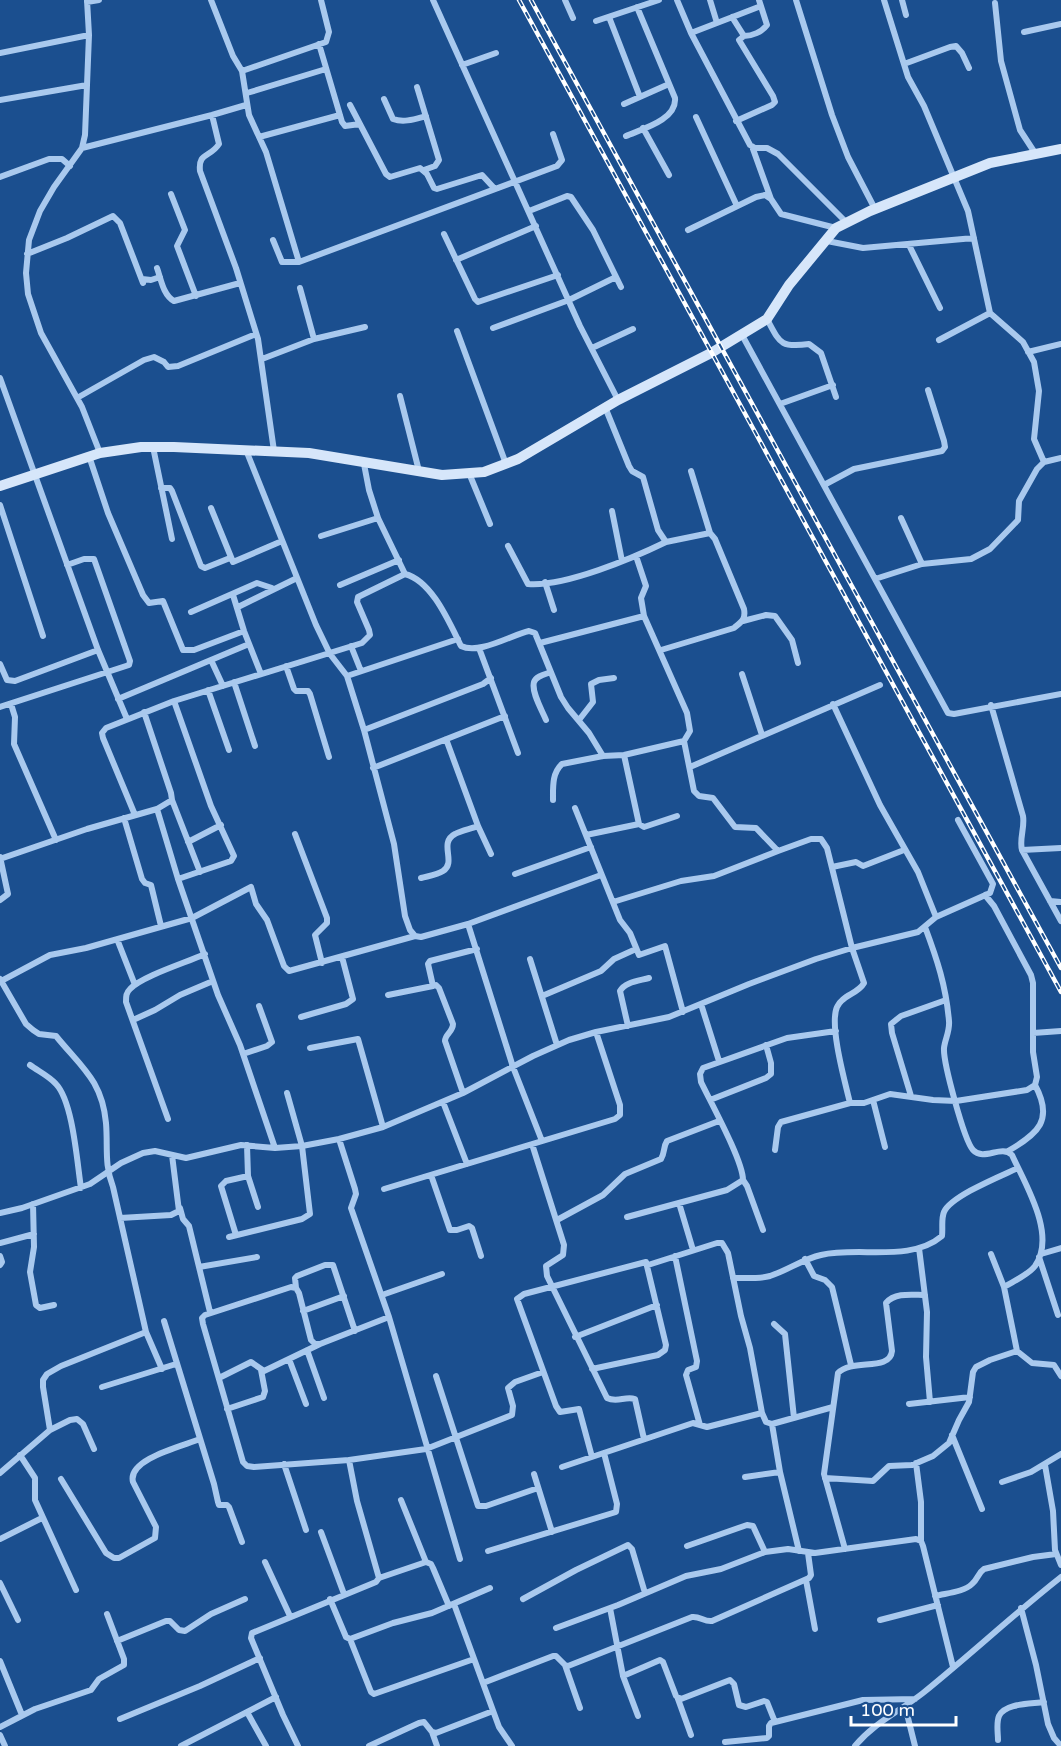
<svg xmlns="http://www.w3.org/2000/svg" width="1061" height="1746" viewBox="0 0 1061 1746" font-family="'Varela Round',sans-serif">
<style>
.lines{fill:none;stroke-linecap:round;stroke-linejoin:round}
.street{stroke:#a9c9ee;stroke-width:6}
.secondary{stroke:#d6e6fa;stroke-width:10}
.rail-casing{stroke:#fff;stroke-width:4.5}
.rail{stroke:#1b4f8f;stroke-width:2;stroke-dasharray:7;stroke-linecap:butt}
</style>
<rect width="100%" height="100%" fill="#1b4f8f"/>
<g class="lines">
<path class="street" d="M87 0 89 35 85 135 82 148 54 187 40 211 29 240 26 273 28 294 41 333 82 407 100 453
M211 0 233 56 242 71 249 115 266 152 299 262
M433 0 580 326 618 400
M565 0 573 18
M677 0 691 33 750 145 755 148H767L778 154 847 223
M710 0 717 23
M796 0 832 115 848 157 875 209
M884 0 908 77 924 106 968 211 990 313 1023 342 1034 362 1039 391 1034 439 1044 462
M902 0 906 15
M87 2 99 0
M995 3 1001 61 1020 130 1035 153
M609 17 640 97
M732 17 744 36C752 36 762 32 767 25L759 0
M596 21 659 0
M1024 32 1061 24
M691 33 761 6
M319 44 342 122 345 126 360 124
M0 53 89 35
M904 64 950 47 956 46 962 53 969 68
M462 65 496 53
M242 71 326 42 329 32 321 0
M417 87 439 160 435 166 424 170
M247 93 326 69
M384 99 393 119C404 123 415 119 426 116
M0 100 87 85
M624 104 669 84
M350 105 386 174 390 177 420 168 427 174 434 188 437 189 482 175 494 188
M212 115 219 144C210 158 198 152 200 171L236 268 258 339 274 451
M696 117 737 206
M736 121 772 105 775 102 773 96 739 40 744 36
M643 128 669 175
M626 136C642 129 677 120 675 98L637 7
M259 137 340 115
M82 148 212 115 246 105
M753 149 771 199
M0 177 49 159H62L70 166
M171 194 185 230 177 246 196 296
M529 211 567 196 571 197 593 230 621 287
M688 230 756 197 765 195 771 199 781 214 836 228
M444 234 475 299 478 302 558 275
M273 240 282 262H299L557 166 562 160 553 134
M827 241 863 248 974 238
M909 245 940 308
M27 254 67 238 113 216 120 223 143 283
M456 260 536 226
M157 268C161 279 163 295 174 301L240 283
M142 279 151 280 160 277
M300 288 314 339
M767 319C780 343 780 348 809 344L821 353 836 397
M493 328 569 300 616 277
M457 331 506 464
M742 335 948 713 954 714 1061 694
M939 340 990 313
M592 348 633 329
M1028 352 1061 344
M262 359 314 339 365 327
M0 378 98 650 127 719
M400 396 419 471
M77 398 144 360 154 357 164 362 168 367 178 366 256 334
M780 404 833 385
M605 407 629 466 632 471 643 477 658 530 666 542 710 533 715 539 744 609C746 620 741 622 734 628L661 650
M153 447 172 539
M246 450 316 625 330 654 347 676 364 730 394 844 405 916 410 930 415 936 421 937 468 924 513 1067 542 1141
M89 456 108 513 143 595 149 603 163 601 183 650H194L244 631
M364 464 369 490 378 518 405 574
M691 471 710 533
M469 473 490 524
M824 485 854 469 942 451 945 447 944 441 928 390
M161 488H170L172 491 201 566 205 568 230 558
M0 505 43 636
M211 508 233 562 282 541
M612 511 622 561
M901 518 922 564
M321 536 378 518
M508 546 528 584C565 587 633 558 666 542
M636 556 646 586 641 598 644 616 687 713 690 731 684 741 694 791 699 796 713 798 735 827 756 828 778 851 811 839H821L827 848 852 948 864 983C858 994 842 995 837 1007 829 1025 845 1082 850 1103
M875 579 922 564 971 559 990 549 1018 520 1019 501 1037 469 1044 462 1061 458
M545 582 554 610
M340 585 399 560
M233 595 244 631 261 674
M238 607 297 578
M191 612 257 583 272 588
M743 621 766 615 775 616 792 640 798 663
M540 643 644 616
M351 646 361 671
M479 648 518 753
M211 660 223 686
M0 664 7 680 15 681 98 650
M286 666 294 689 296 691H308L310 694 329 757
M742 674 762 735
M347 676 458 639
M234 682 255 746
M208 690 229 750
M118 699 249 644
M174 701 211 806 234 856 231 861 178 879
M11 704 15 717 14 744 56 840
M833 704 880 805 918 872 936 917
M991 705 1023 816C1025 828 1019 839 1022 850
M0 707 129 665 130 661 94 559H84L67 565
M144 712 171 793 172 800 157 809
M546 720C542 710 531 692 534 682 536 676 546 674 551 672
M579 720 593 702 591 684 599 680 614 678
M364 730 483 684 491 678
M446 739 478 826 491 854
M624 755 639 824 644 827 677 816
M690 767 880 685
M373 768 505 716
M172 800 200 872
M553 800C553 787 552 773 562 764L603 756 624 755 684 741
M575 808 620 920 630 933 639 955 665 946 683 1012
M135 815 103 738 102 733 106 728 174 701 362 643 370 635 369 630 357 602 358 597 405 574C432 581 449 622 461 646 479 655 511 635 529 631L535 633 561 697 568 708 589 733 603 756
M124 818 142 879 145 883 151 885 161 926
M295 834 327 918V923L315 935 322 963
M586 835 639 824
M188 842 221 825
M1061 848 1022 850 1061 921
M0 857 8 894 0 900
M0 859 87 829 157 809 178 879 218 995 240 1045 275 1148
M832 867 856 862 863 866 904 850
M515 874 591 847
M421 878C428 876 437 875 443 871 457 862 438 843 455 834 462 830 471 829 478 826
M1050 901 1061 902
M613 902 681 881 714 876 778 851
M468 924 601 875
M925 927C937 959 946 986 949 1021 950 1031 945 1039 944 1048 943 1062 964 1140 973 1150 984 1162 1001 1144 1012 1155 1025 1184 1057 1235 1035 1266 1028 1275 1014 1281 1004 1287
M117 939 135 985
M530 959 557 1045
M0 979 26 1024 33 1030 39 1034 56 1036C81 1067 102 1080 106 1123 108 1147 104 1164 113 1187L146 1332 162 1369
M1 981 50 955 86 948 192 918 251 887 256 904 267 920 284 966 289 971 415 936
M433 986 428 964 430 961 477 949
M388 995 433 986 436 985 439 988 453 1024C453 1032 445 1034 445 1041L463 1093
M542 996 601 971 614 959 636 949
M701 1004 719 1061
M301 1017 346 1004 353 999 342 957
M133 1020 155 1010 180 995 213 981
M628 1026 620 991C625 982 638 981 649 978
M1033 1033 1061 1031
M310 1048 358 1039 383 1127
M243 1054 267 1046 272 1042 259 1006
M30 1065C38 1071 49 1076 56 1084 73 1102 77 1162 81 1188
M911 1096 892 1033 891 1024 901 1016 946 1000
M710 1100 766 1078 771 1074V1063L766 1045
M873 1100 885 1147
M443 1102 467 1164
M168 1119 126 1002C126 996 126 993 130 989 142 976 188 962 205 954
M339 1139 355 1189 356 1194 351 1208 389 1317 460 1559
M532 1144 564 1245 563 1255 546 1266 547 1276 607 1398C617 1403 625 1396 635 1399L644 1439
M247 1145 248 1176 258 1207
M775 1150 778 1127 781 1122 850 1103H864L890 1094 933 1100 956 1101 1027 1090 1035 1085 1037 1077 1033 1052V983L1031 975 994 906 985 895
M1008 1151C1038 1134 1054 1120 1035 1085
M431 1175 450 1230H457L469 1226 472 1228 481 1256
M743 1180 747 1186 763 1230
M384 1189 615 1119 620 1115V1105L596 1032
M679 1203 693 1250
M33 1204 34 1247 30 1272 36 1305 40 1308 54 1305
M180 1208 183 1219 189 1226 210 1312
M0 1213 22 1208 90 1184 121 1163 143 1153 155 1151 186 1158 241 1145 275 1148 302 1146 339 1139 383 1127 463 1093 533 1056 569 1040 596 1032 669 1017 749 984 816 959 852 948 918 932 936 917 990 893 993 884 958 820
M627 1217 727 1190 743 1180C743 1161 711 1103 701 1082L700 1074 703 1068 787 1038 836 1031
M120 1218 171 1215 179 1211 172 1155
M557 1220 603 1195 625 1174 661 1159C665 1153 663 1147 667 1141L719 1121
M236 1235 221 1186 226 1181 248 1176
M229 1237 302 1219 310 1214 302 1146 287 1093
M0 1243 34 1234
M919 1248 927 1312 926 1357 930 1402
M991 1254 1004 1287 1017 1351 1032 1363 1054 1365 1061 1376
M1041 1254 1061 1248
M0 1256 2 1262 0 1265
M675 1256 697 1361 696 1367 688 1370 686 1375 700 1425
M1039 1257 1058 1315
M805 1259 814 1276 825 1280 832 1287 851 1365
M648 1265 717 1243H722L728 1253 741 1316 750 1348 762 1413
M199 1267 257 1257
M733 1278C745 1278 759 1279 770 1276 788 1270 803 1259 821 1255 859 1246 910 1263 942 1236 943 1228 941 1219 944 1212 951 1196 1001 1176 1018 1168
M296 1288 295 1278 297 1276 325 1265H333L355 1331
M382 1295 442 1274
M303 1311 344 1296
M389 1317 320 1344H315L311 1340 299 1293 296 1288 291 1287 205 1315 202 1318 203 1324 243 1462 247 1466 254 1467 349 1460 426 1449 512 1415 513 1406 508 1388 515 1382 543 1372
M164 1321 214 1484 218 1502 219 1505H227L229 1507 242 1542
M774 1324 785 1334 794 1418
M575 1337 657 1305
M307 1350 324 1398
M289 1359 306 1404
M592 1369 658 1355 665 1350 666 1345 646 1262 524 1294 517 1299 556 1406 560 1412 579 1409 592 1457
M436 1376 478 1506H486L538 1488
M219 1378 251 1362 264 1371 320 1344
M102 1387 176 1364
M909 1404 970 1397
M227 1409 263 1397 265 1391 261 1370
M772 1424 780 1472 799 1551
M50 1430 70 1420 77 1419 83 1424 94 1449
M952 1435 982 1509
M20 1455 35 1478V1500L76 1590
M916 1463 921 1502V1541
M284 1464 306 1530
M1045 1465 1053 1511 1055 1550 1061 1565
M562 1467 693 1423 707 1427 762 1413 766 1422 772 1424 833 1407
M0 1473 50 1430 43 1387V1380L47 1374 61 1366 146 1332
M534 1474 552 1532
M745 1477 780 1472
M825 1478 873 1481 889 1466 912 1465 933 1456 949 1443 959 1420 969 1402 973 1372 976 1367 990 1360 1017 1351
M61 1479 106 1553 114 1558H119L155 1538 156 1527 133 1482C127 1459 183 1446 200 1439
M1002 1482 1031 1472 1061 1454
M401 1500 426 1562
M321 1532 344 1594
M0 1539 42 1518
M687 1546 747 1525 753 1526 765 1552
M845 1549 824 1474 838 1373C852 1358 890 1372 892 1351L886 1303C895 1292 913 1295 925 1295
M488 1551 616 1512 617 1504 604 1453
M265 1562 290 1616
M379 1578 426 1562 431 1564 433 1568 449 1606
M806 1580 815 1629
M0 1583 18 1620
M935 1596C947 1593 964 1592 972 1584 978 1579 978 1573 984 1569L1033 1557 1056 1554
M330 1599 346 1637 350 1639 393 1623 432 1613 490 1588
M523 1599 576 1570 628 1545 632 1549 645 1593
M454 1604 499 1727 512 1746
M610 1608 623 1676 638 1716
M1021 1608 1036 1665 1048 1724 1054 1738 1061 1746
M880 1620 938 1605
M556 1628 618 1605 686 1576 721 1569 765 1552 788 1549 815 1553 916 1539 921 1541 923 1546 953 1667
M350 1639 371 1692 374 1694 474 1659
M117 1641 166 1621H170L179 1630 185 1631 211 1614 245 1599
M0 1661 22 1715
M565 1665 580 1708
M623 1676 660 1660 663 1662 676 1696 681 1699 730 1680 734 1684 739 1705 746 1707 764 1701 767 1702 775 1722
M483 1683 553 1656H556L565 1665 568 1666 692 1617C700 1616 704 1622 712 1621L809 1578 811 1575 808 1553
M678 1699 691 1735
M905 1706 915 1746
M247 1712 266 1746
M120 1719 200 1686 260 1658
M0 1727 35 1709 91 1690 99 1679 124 1665V1659L107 1614
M432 1732 437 1746
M0 1735 5 1746
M998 1740C998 1733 996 1723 999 1716 1005 1703 1031 1704 1044 1702
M725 1742 767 1738 769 1736V1726L771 1723 863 1700 915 1699
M181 1746 276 1697
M298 1746 283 1715 251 1638 252 1633 376 1582 379 1578 357 1501 349 1460
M369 1746 419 1723 424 1722 432 1732 436 1733 493 1711
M855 1746C874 1723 900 1711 923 1693 970 1655 1014 1614 1061 1577"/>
<path class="secondary" d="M0 486 100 453 141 447H174L309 453 442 475 484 472 518 459 618 400 711 353 767 319 789 285 836 228 870 211 990 163 1061 149"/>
<g class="rail-casing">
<path id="rail" d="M519 0 1061 992
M531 0 1061 968"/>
</g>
<use href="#rail" class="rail"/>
</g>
<path d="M851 1716v9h105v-9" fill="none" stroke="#ffffff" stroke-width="3"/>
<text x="860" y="1716" font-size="18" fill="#ffffff" stroke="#1b4f8f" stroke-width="4.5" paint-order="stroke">100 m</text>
</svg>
